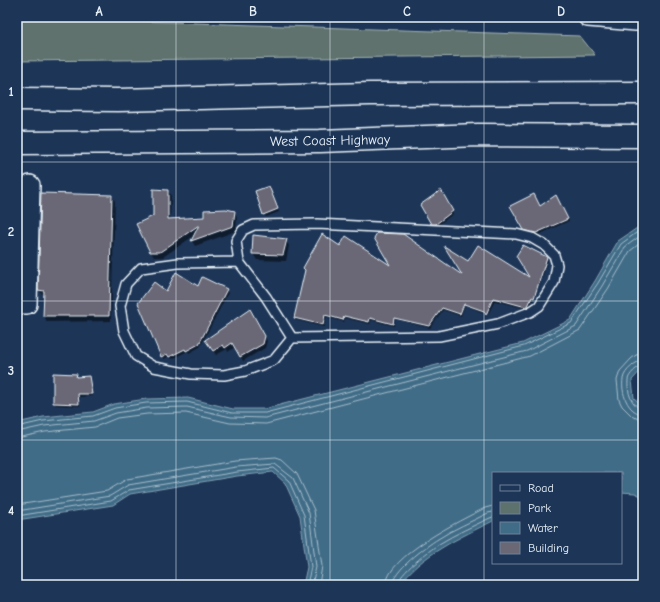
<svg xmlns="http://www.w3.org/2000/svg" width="660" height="602" viewBox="0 0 660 602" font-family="'Comic Neue',sans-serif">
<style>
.green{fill:#5e726d;stroke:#a3b2b2}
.water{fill:#416c87;stroke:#84a1b4}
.shadow{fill:#0007}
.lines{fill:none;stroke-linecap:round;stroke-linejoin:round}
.shore{stroke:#a5bccb;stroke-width:1}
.building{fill:#6b6876;stroke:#e8f1f8}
.lane-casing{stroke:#e8f1f8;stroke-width:12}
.street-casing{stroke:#e8f1f8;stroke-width:22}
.highway-casing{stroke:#e8f1f8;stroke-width:25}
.lane{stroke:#1d3557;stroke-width:9}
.street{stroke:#1d3557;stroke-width:19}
.highway{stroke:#1d3557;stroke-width:22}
.grid{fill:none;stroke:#e8f1f8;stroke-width:1;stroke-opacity:0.55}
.labels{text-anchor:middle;stroke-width:4;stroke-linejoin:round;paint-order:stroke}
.street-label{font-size:14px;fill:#e8f1f8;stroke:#1d3557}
.neatline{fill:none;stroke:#e8f1f8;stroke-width:1.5}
.grid-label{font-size:13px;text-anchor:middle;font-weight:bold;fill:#e8f1f8}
</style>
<rect width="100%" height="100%" fill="#1d3557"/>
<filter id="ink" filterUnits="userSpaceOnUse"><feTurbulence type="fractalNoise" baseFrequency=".025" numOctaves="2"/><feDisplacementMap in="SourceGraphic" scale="8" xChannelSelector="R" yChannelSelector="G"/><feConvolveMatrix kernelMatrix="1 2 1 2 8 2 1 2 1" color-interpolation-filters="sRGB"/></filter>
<g filter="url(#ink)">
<path class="green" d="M17 17 580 36 595 55 17 61Z"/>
<path class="water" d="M643 224V368L632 380 634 398 643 406V497L635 493 621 492V473H493V521C463 536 418 556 400 585H303L307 567 300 516 285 483 273 472 237 476 130 494 113 505 17 520V423L43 417 93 412 114 404 146 399 188 398 233 409H264L523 343 570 320 595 281 618 241Z"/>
<path class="shadow" d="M270 189 279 212 266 217 264 214Z
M168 191 171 196 170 220 205 218 234 212 237 217 236 231 195 246 192 241 195 235 163 257H154L151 252 154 217Z
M441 192 453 214 437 226H434L421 205Z
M17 193 21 199 19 295H17Z
M112 196 115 201 111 321 47 322 44 316 45 296 43 295 39 290Z
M556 197 569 221 538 235 527 232 511 206 540 207Z
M254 236 286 240 289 246 286 261 257 260 253 254Z
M546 258 532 302 528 309 495 301 487 316 486 314 465 305 461 316 443 310 430 328 395 319 394 326 371 320 370 324 345 318 344 322 326 317 324 327 296 320 295 318 393 268 465 279 468 263 531 280Z
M547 259 548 260 535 300Z
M198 287 226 290 228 293 200 347 189 353 188 351 172 359 170 356 164 359 162 356 166 293Z
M250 310 267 341 265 348 243 361 235 347 228 352 227 349 216 355 209 345Z
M76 375 77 377H89L92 396 79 397 80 406 56 405 54 402Z"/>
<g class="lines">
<path class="shore" d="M643 354 636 355 631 359 620 371 617 380 619 400 622 406 633 417 643 420
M643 360C636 361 624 371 623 379 621 392 627 413 643 414
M643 365C638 366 628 375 628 380 627 391 631 407 643 409
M17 427 43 421 93 416 115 408 146 403 187 402 232 413H265L524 346 571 323 598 283 621 244 643 228
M17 432 44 426 94 421 116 413 147 408 187 407 231 417 265 418 527 351 576 326 602 286 625 247 643 234
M17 438 45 432 95 427 117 418 147 414 186 413 230 423 266 424 530 356 580 330 608 289 630 251 643 241
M17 505 107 491 127 479 235 461 276 458 282 460 297 474 314 510 322 566 319 585
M17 511 110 496 128 485 236 467 275 464 293 478 309 513 316 567 312 585
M17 516 111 501 129 490 237 472 274 468 289 481 304 515 311 567 307 585
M386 585C387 556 461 520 485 508L493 506
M392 585C393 571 425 547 438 539 453 529 471 522 488 513L493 512
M397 585C399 573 429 551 439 544 455 534 473 526 490 518L493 517"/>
</g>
<path class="building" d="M269 186 278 209 263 215 255 191Z
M153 189 168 190V219L204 217V210L226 209 235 211 233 226 191 241 199 225 160 252H150L136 224 153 216Z
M441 190 453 211 436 224H431L420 205Z
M17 192H19L17 264Z
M41 193 112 195 109 316H43L44 291 38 290Z
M534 194 540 206 556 195 568 219 536 233 524 230 510 206Z
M377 233 403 234 462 275 444 246 468 261 478 245 529 277 516 256 523 245 547 257 534 298 532 297 528 306 526 307 493 298 486 315 484 311 464 304 460 314 442 308 429 326 394 318 393 324 370 318 369 322 344 316 343 320 325 315 323 325 294 318 305 270 303 268 322 234 340 246 346 236 390 265 374 238Z
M253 235 287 239 283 255 252 254Z
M176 272 198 286 202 277 227 289 199 344 186 351 185 349 169 357 167 354 161 357 138 303 154 282 166 291Z
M250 309 265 336 263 344 240 357 232 343 225 348 223 345 213 351 205 340Z
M53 373 77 374 76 377 89 376 92 394H78L79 404 53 403Z"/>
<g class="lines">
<g class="lane-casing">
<path id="lane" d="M317 224 516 234 532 238 544 245 554 255 557 265 554 282 539 306 530 312 498 324 439 336 292 338 266 297 239 262 236 241 243 230 254 225Z
M239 262 178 263 141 268 126 284 120 306 124 331 136 356 154 367 191 374 224 375 245 371 274 360 292 338"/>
</g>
<g class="street-casing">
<path id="street" d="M588 17 636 21
M17 304H27L30 185"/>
</g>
<g class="highway-casing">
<path id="highway" d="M17 99 118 100 370 94 643 93
M17 143 320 141 478 135 643 136"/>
</g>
<use href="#lane" class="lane"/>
<use href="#street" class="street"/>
<use href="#highway" class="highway"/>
</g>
</g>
<path class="grid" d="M176 17V585M330 17V585M484 17V585M17 162H643M17 301H643M17 440H643"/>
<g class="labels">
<g class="street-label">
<text transform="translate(330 140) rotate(-1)" y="5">West Coast Highway</text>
</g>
</g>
<rect width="660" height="602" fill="none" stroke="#1d3557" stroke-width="44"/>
<rect x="492" y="472" width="130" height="92" fill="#1d3557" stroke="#6e8097"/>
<rect x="500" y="485" width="20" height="6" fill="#1d3557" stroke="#6e8097"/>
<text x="528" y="492" font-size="12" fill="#e8f1f8">Road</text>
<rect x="500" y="502" width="20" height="12" fill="#5e726d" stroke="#6e8097"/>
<text x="528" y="512" font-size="12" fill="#e8f1f8">Park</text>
<rect x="500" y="522" width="20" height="12" fill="#416c87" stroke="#6e8097"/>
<text x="528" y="532" font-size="12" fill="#e8f1f8">Water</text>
<rect x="500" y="542" width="20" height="12" fill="#6b6876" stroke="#6e8097"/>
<text x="528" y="552" font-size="12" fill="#e8f1f8">Building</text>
<rect x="22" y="22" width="616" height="558" class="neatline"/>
<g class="grid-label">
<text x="99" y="16">A</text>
<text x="253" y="16">B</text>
<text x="407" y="16">C</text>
<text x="561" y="16">D</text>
<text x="11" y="96">1</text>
<text x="11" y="236">2</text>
<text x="11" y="375">3</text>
<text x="11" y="515">4</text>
</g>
</svg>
